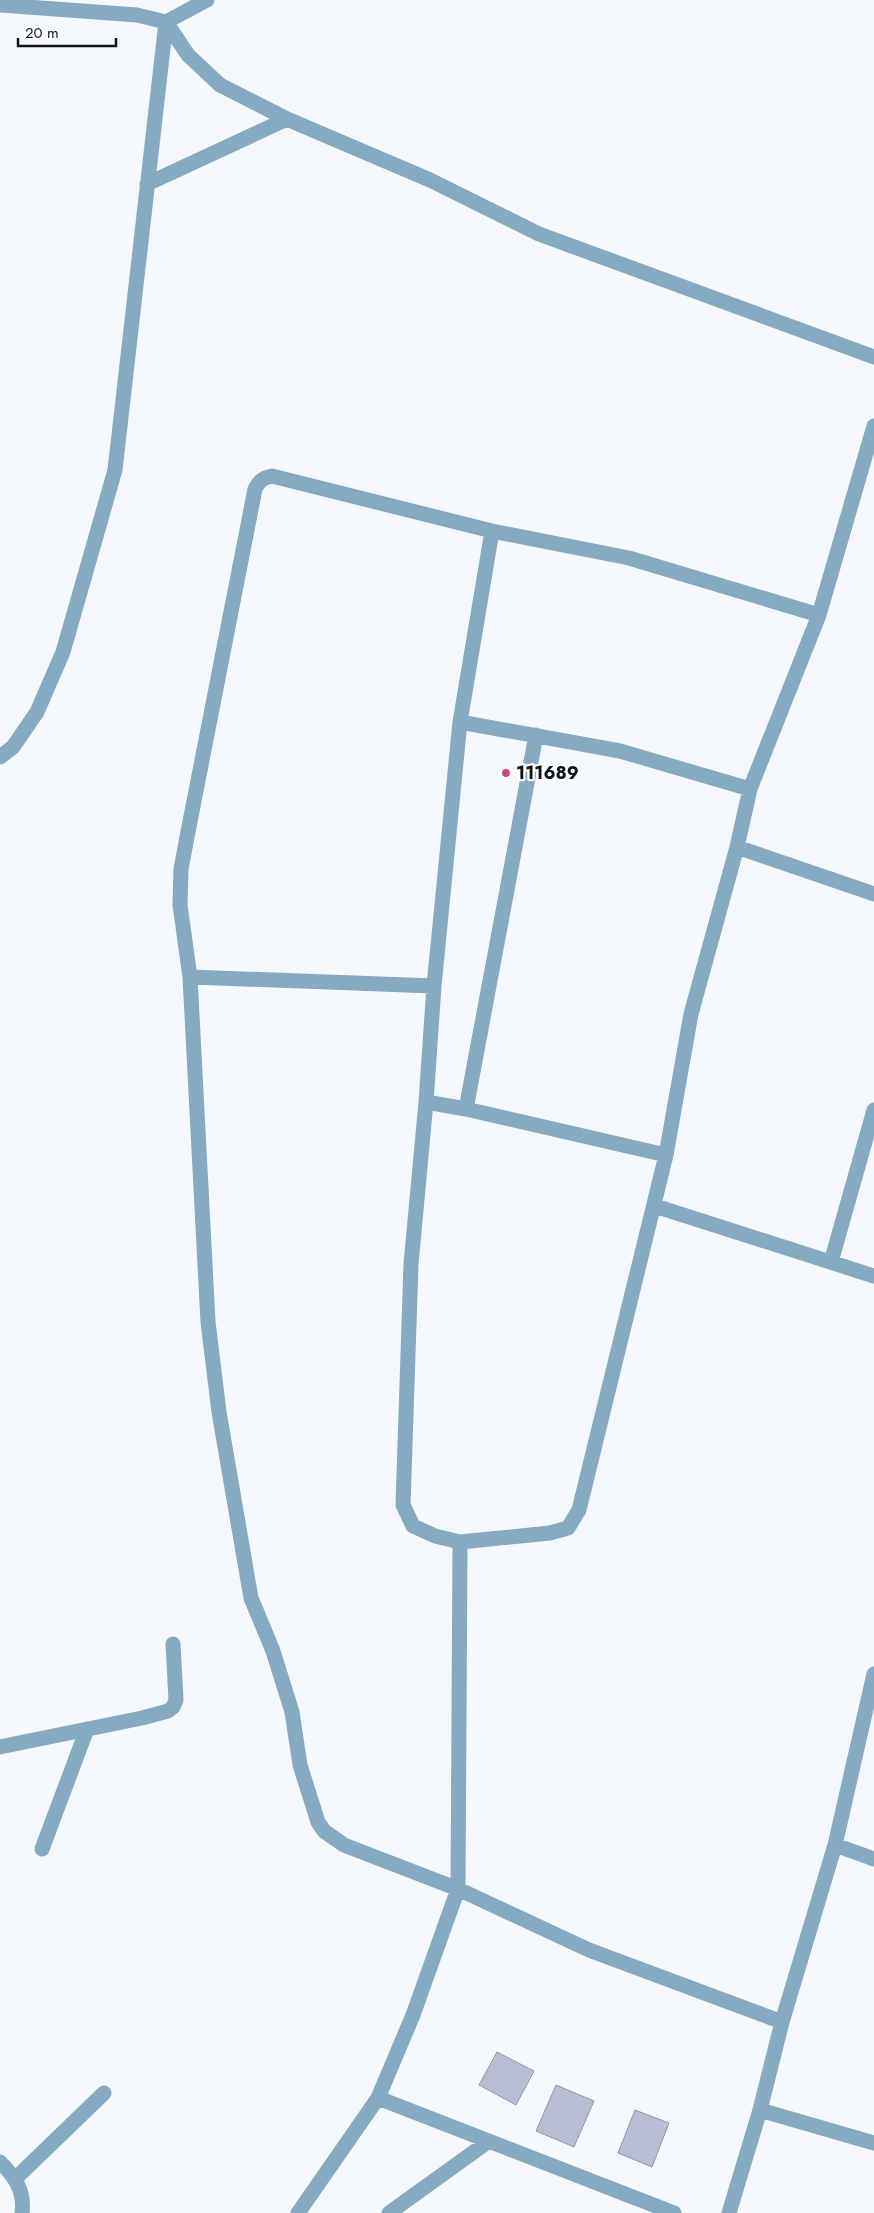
<svg xmlns="http://www.w3.org/2000/svg" width="874" height="2213" viewBox="0 0 874 2213" font-family="Jost,sans-serif">
<style>
.building{fill:#b9bdd4;stroke:#9296ac}
.lines{fill:none;stroke-linecap:round;stroke-linejoin:round}
.minor{stroke:#85aac1;stroke-width:15}
.poi-dot{fill:#cf447a;stroke:#fff;stroke-width:2}
.labels{text-anchor:middle;stroke-width:4.5;stroke-linejoin:round;paint-order:stroke}
.poi-label{font-size:18px;font-weight:bold;fill:#0f141b;stroke:#fff;text-anchor:start}
</style>
<rect width="100%" height="100%" fill="#f5f8fc"/>
<path class="building" d="M497 2052 534 2071 516 2105 479 2085Z
M556 2085 594 2101 574 2147 536 2131Z
M635 2110 669 2123 652 2167 618 2153Z"/>
<g class="lines">
<path class="minor" d="M0 5 137 15 166 22 207 0
M166 22 188 55 220 85 287 119 430 180 539 234 874 357
M147 184 287 119
M492 531 460 722 434 986 426 1102 411 1264 403 1505 413 1526 435 1536 460 1542 550 1533 568 1528 579 1510 666 1155 691 1014 737 847 750 789 819 615 874 426
M460 722 620 751 750 789
M0 757 13 747 37 712 63 652 115 470 166 22
M737 847 874 894
M190 977 434 986
M426 1102 466 1109 666 1155
M466 1109 536 735
M655 1206 874 1276
M831 1262 874 1110
M0 1747 142 1718 168 1711 173 1707 176 1700 173 1644
M835 1845 874 1859
M42 1849 87 1729
M782 2022 589 1950 458 1889 344 1845 324 1831 318 1822 300 1765 292 1712 273 1651 251 1598 219 1412 208 1322 190 977 180 905 181 869 187 837 255 489C259 481 263 478 272 476L492 531 629 558 819 615
M378 2098 674 2213
M760 2110 874 2143
M0 2162C15 2177 25 2191 22 2213
M16 2178 104 2093
M298 2213 378 2098 413 2015 458 1889 460 1542
M389 2213 489 2141
M729 2213 760 2110 782 2022 835 1845 874 1674"/>
</g>
<circle class="poi-dot" cx="506" cy="773" r="5"/>
<g class="labels">
<g class="poi-label">
<text x="516" y="779">111689</text>
</g>
</g>
<path d="M18 38v8h98v-8" fill="none" stroke="#0f141b" stroke-width="2.5"/>
<text x="25" y="38" font-size="15" fill="#0f141b" stroke="#ffffff" stroke-width="4" paint-order="stroke">20 m</text>
</svg>
